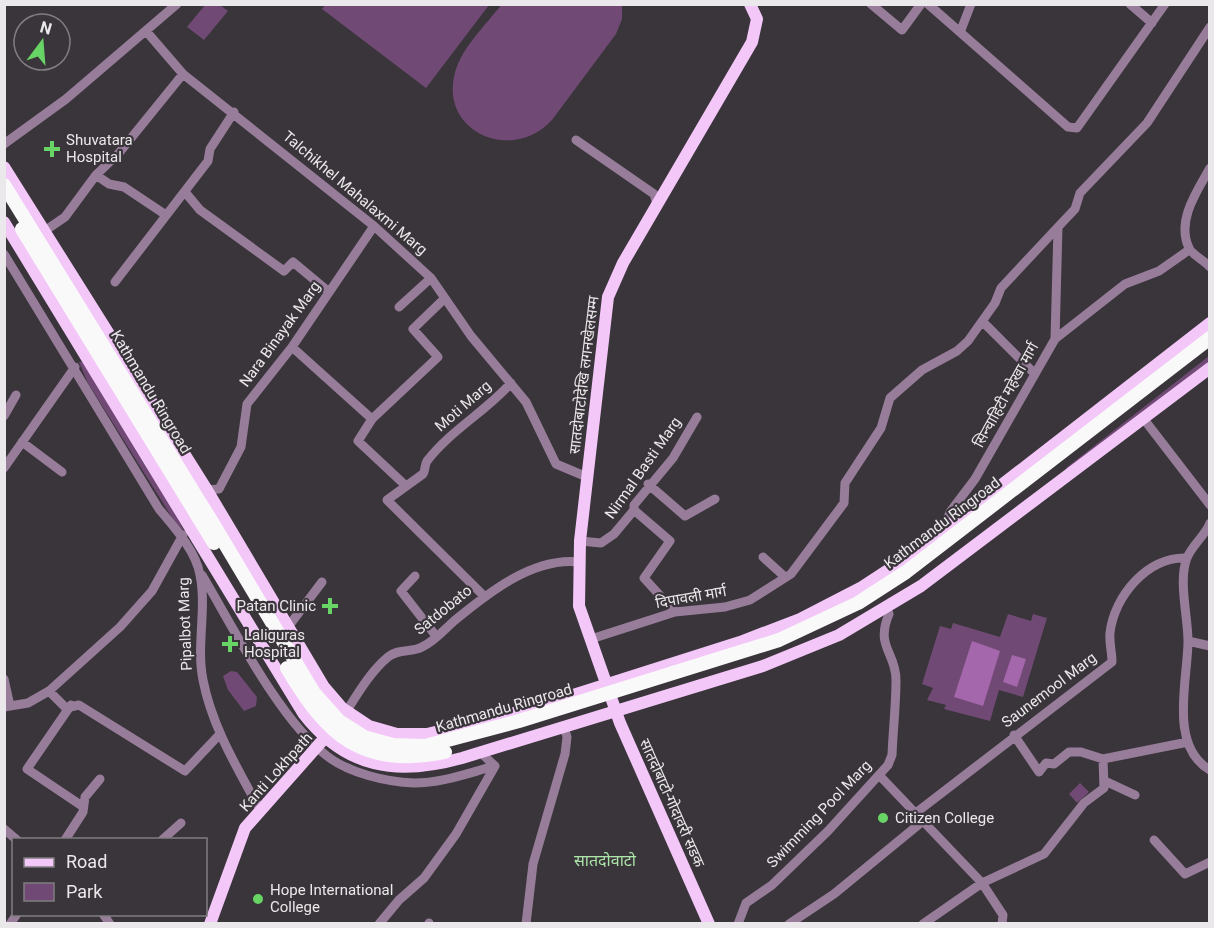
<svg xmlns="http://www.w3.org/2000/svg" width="1214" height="928" viewBox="0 0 1214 928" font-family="Roboto,'Noto Sans Devanagari',sans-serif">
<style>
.green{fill:#704a74}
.water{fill:#a467ab}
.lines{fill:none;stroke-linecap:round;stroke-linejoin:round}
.minor{stroke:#987d9b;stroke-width:9}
.major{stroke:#f4c7f9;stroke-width:12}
.highway{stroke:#f9f9f9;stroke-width:14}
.poi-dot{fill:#68d465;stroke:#39353a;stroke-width:2}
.labels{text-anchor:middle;stroke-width:4.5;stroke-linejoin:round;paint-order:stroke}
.poi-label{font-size:15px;fill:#ebe8eb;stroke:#39353a;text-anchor:start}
.street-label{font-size:15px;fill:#ebe8eb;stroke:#39353a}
.neighbourhood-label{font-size:16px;fill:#ade5a9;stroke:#39353a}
</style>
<rect width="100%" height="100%" fill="#39353a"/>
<path class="green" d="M326 4H489V5L426 88 322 9Z
M502 4 622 5V19L616 34 552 120C513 163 442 133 454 77 459 50 485 26 502 4Z
M205 5H220L228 11 204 40 187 27Z
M1209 356V363L1067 470 1066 468Z
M79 362H86L141 451 184 531 181 532 88 383Z
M1008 614 1031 621 1033 614 1047 618 1023 697 999 690 990 721 944 709 946 705 927 700 933 688 922 684 940 626 951 629 953 623 1000 637Z
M231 671 237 672 257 697 256 706 244 711 228 690 223 676Z
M1080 783 1089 792 1077 803 1069 794Z"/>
<path class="water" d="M972 641 1000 651 983 706 954 697Z
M1012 655 1026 659 1017 687 1003 682Z"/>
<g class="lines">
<path class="minor" d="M871 4 902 30 921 4
M928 4 1068 127 1077 128 1165 4
M1130 4 1152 23
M961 30 971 4
M146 31 183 74 374 226 431 278 471 336 526 402 556 464 587 477
M576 140 654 194 657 204
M4 144 66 99 177 4
M1210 168C1197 191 1176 221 1189 248 1192 255 1204 260 1210 267
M96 175 109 184 124 187 166 215
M185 192 200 210 284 271 293 262 329 292
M46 230 65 217 96 175 119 153 183 74
M4 254 159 509C174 527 196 551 200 575 207 609 196 646 203 680 212 727 238 769 260 810
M115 282 208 161 210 149 234 112
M399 307 431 278
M983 322 1035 374
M1055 339 1125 284 1159 271 1189 250
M292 347 372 419 358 441 405 485
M4 416 16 395
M1143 418 1210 505
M372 419 438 357 413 329 444 299
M22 442 62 472
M4 468 75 367
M648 484 685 516 715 499
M207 490 219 489 241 447 247 404 292 347 374 226
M634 510 670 541 644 578 675 612
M1210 523C1205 536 1192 545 1187 558 1178 580 1188 617 1188 641 1188 679 1168 746 1210 770
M944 529 950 512 975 479 1055 339 1058 227 1075 209 1080 193 1147 123 1210 27
M580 541 601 543 614 534 634 510V505L673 458 697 417
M763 557 785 577
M202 575C233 627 280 721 327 756 349 773 386 782 414 783 442 783 468 773 495 766
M415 576 401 591 436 636
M484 596 387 500 423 474C426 469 424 466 427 461 451 430 485 412 511 383
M288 627 322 582
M591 639 675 612 725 607 750 600 791 574 844 503 845 483 881 428 890 398 922 370 957 351 968 341 995 303 1001 288 1058 227
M1188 641 1210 646
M4 679 10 706
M49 691 66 708 79 705 185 771 220 734
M71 705 27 769 82 806
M4 707 28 703 49 691 120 627 152 591 183 535
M346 712C358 693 371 671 388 657 399 648 411 653 422 647 434 642 445 629 454 621 488 593 533 557 579 562
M1014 735 1039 772 1046 763 1054 764 1069 752H1081L1103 759 1188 742
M879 775 982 883 1003 915 1002 924
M1105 781 1135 795
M917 812 1112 662C1112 652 1109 643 1110 633 1114 596 1148 556 1187 558
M4 829 17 840
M65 840 83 812 85 797 100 779
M162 840 181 823
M1154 840 1185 874 1210 862
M103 914 110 924
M10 924 17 914
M379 924 399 900 424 878 456 834 495 766 480 752
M429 924V923
M526 924 533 864 565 754 567 737 564 727
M738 924 746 903 772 885 828 831 888 765 892 755C893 730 896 705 896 680 896 652 875 647 889 614L887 609
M789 924 834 894 923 821
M923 924 982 883 1044 854 1084 803 1104 788 1103 759"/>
<path class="major" d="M4 167 207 490 324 687 342 708 369 726 397 734H427L526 710 740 642 800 619 862 587 914 553 1210 323
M4 222 303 713C346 769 397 776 462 758L763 666 839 635 921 586 1210 368
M210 924 245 828 330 732
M709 924 620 723 579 606 580 541 608 297 623 263 752 42 757 19 750 4"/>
<path class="highway" d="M4 185 212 522 314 693 339 721 364 737 393 745 425 746 519 721 779 640 858 603 906 572 1210 338
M22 229 214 543
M287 668C327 736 363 769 445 752"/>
</g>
<g class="poi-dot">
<path d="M49 140h6v6h6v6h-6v6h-6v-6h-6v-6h6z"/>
<path d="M327 597h6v6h6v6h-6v6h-6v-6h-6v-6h6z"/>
<path d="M227 635h6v6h6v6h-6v6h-6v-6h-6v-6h6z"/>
<circle cx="883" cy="818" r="6"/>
<circle cx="258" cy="899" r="6"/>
</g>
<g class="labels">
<g class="poi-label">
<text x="66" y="145">Shuvatara<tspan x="66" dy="17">Hospital</tspan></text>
<text x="316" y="611" text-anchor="end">Patan Clinic</text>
<text x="244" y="640">Laliguras<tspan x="244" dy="17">Hospital</tspan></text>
<text x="895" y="823">Citizen College</text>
<text x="270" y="895">Hope International<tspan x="270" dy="17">College</tspan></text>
</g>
<g class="street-label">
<text transform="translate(355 193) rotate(40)" y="5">Talchikhel Mahalaxmi Marg</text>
<text transform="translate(280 334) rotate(-54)" y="5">Nara Binayak Marg</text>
<text transform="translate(584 375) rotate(-83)" y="5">सातदोबाटोदेखि लगनखेलसम्म</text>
<text transform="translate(151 392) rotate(59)" y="5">Kathmandu Ringroad</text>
<text transform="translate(1006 395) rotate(-61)" y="5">सिन्चाहिटी महेखा मार्ग</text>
<text transform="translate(463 406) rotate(-41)" y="5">Moti Marg</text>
<text transform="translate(643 468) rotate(-55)" y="5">Nirmal Basti Marg</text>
<text transform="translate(942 523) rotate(-37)" y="5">Kathmandu Ringroad</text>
<text transform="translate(691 597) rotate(-10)" y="5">दिपावली मार्ग</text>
<text transform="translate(443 610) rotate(-39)" y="5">Satdobato</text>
<text transform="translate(185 624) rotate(-92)" y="5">Pipalbot Marg</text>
<text transform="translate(1049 690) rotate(-37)" y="5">Saunemool Marg</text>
<text transform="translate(504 708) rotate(-16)" y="5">Kathmandu Ringroad</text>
<text transform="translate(276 772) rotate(-48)" y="5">Kanti Lokhpath</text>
<text transform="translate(672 803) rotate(66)" y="5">सातदोबाटो-गोदावरी सडक</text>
<text transform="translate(819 814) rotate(-46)" y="5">Swimming Pool Marg</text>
</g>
<g class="neighbourhood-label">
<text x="605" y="866">सातदोवाटो</text>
</g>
</g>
<rect width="1214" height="928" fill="none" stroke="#ebe8eb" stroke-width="12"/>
<rect x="12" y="838" width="195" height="78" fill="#39353a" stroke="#807d81" stroke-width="1.5"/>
<rect x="24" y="858" width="30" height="9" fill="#f4c7f9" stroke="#807d81" stroke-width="1.5"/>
<text x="66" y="868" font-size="18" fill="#ebe8eb">Road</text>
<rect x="24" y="883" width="30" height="18" fill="#704a74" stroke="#807d81" stroke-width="1.5"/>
<text x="66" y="898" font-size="18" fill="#ebe8eb">Park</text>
<g transform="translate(42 42) rotate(16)"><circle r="28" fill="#39353a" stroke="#807d81" stroke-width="1.5"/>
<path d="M0-4.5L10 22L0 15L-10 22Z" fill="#68d465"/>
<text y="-9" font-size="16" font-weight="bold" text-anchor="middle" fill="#ebe8eb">N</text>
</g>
</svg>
